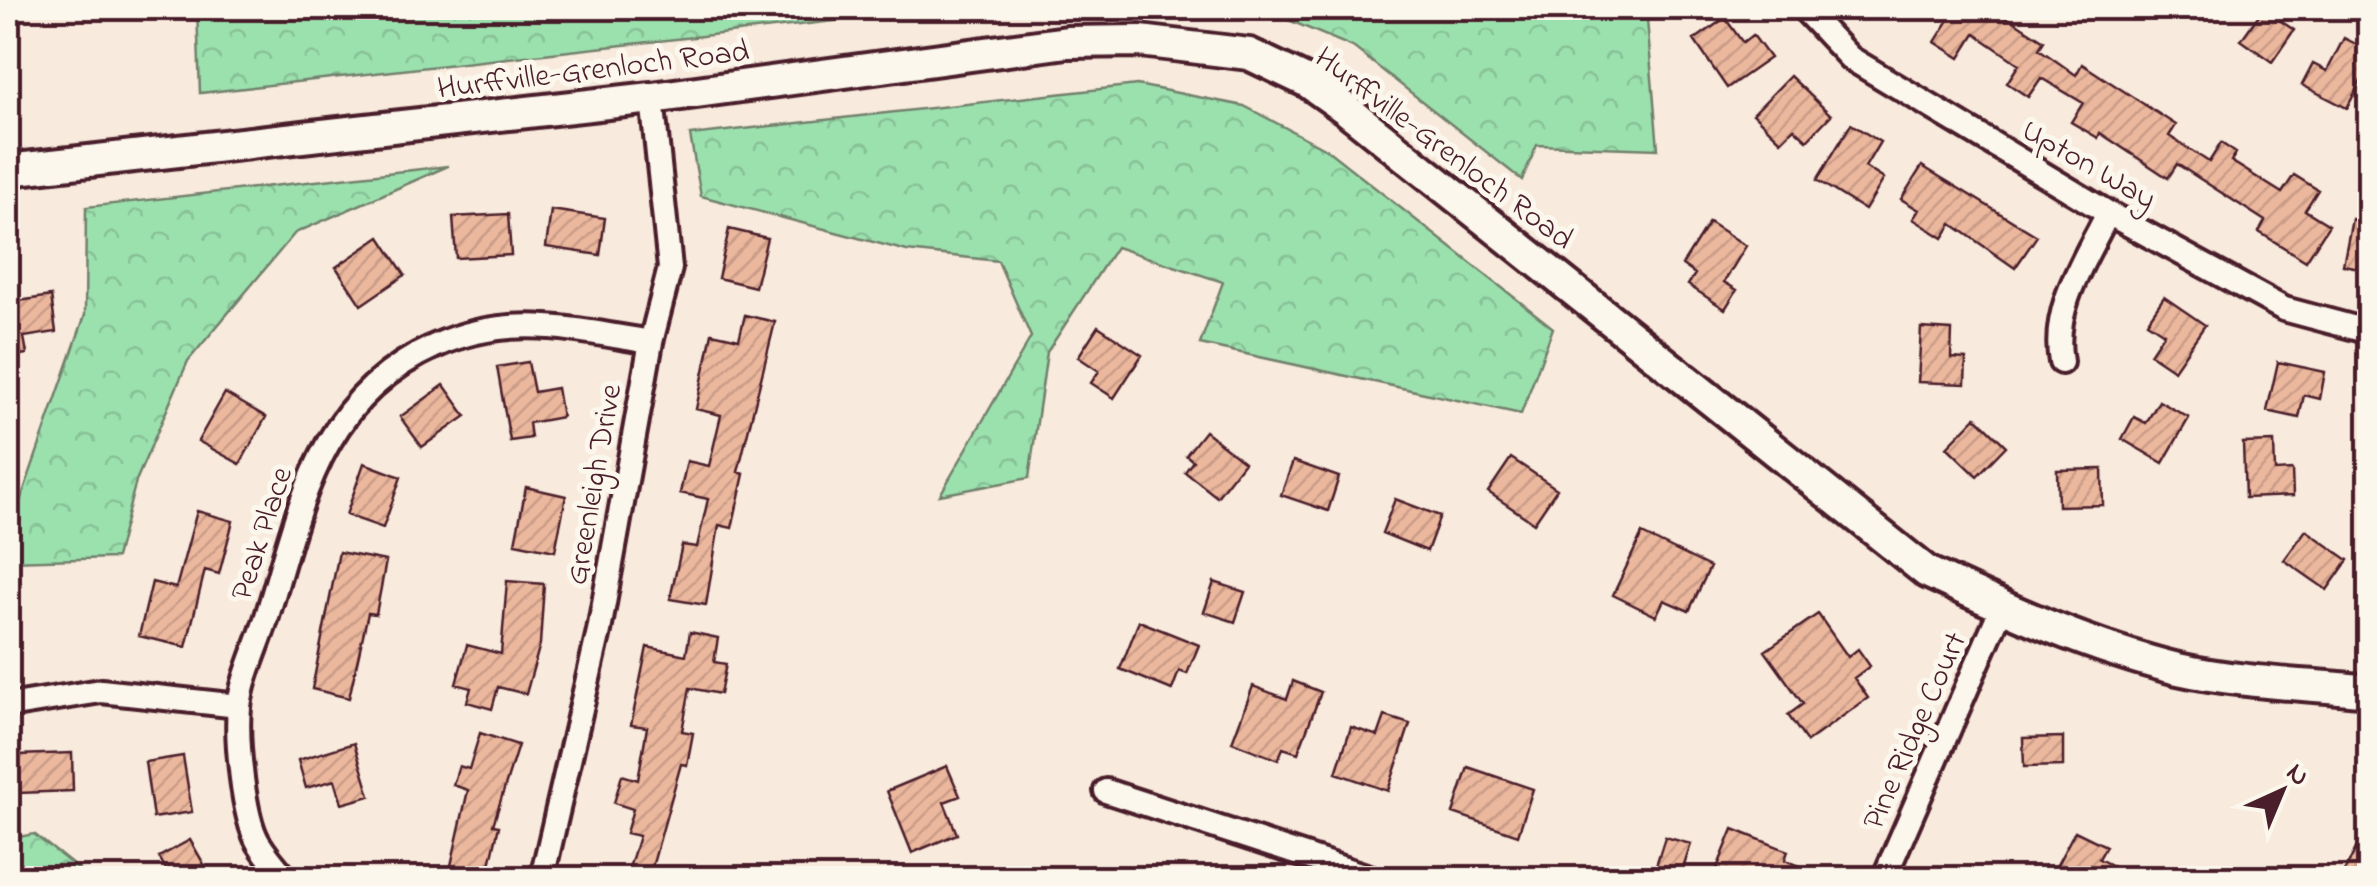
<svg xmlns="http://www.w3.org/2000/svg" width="2377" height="886" viewBox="0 0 2377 886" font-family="'Indie Flower',sans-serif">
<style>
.forest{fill:url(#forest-crowns);stroke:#72806c;stroke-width:2.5}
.building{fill:url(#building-hatch);stroke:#4a1f2b;stroke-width:2.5}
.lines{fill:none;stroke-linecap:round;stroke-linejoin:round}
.street-casing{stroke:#4a1f2b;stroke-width:30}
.secondary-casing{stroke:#4a1f2b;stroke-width:38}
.street{stroke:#fbf7ec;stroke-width:22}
.secondary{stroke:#fbf7ec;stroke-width:30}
.labels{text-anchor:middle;stroke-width:10;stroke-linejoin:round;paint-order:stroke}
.street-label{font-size:32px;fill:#4a1f2b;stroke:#fbf7ec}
</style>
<defs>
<pattern id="forest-crowns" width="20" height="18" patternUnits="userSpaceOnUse" patternTransform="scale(2.5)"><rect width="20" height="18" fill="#9be1ae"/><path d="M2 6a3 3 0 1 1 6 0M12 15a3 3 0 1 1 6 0" fill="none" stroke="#87c196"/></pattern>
<pattern id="building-hatch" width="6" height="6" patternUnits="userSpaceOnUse" patternTransform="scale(2.5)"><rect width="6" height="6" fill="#ebb79d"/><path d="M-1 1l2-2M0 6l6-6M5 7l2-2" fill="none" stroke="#cb9d87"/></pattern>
</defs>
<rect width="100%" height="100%" fill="#f8eadc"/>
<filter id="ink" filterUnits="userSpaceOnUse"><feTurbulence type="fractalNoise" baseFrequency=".01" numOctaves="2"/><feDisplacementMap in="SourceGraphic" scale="20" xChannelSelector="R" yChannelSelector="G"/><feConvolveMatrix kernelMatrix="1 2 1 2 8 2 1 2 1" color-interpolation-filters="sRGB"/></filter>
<g filter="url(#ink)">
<path class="forest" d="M197 8H948L200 93Z
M1260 8H1646L1658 149 1537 145 1522 180 1353 47Z
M1137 85 1244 106 1326 149 1553 328 1521 414 1200 344 1223 282 1116 247 1047 352 1029 478 940 495 1031 337 998 261 907 251 701 196 690 135Z
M448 166 295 233 188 361 136 481 116 558 8 561V536L85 315 86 207Z
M34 834 88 877 89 878H8V839Z"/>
<path class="building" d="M1929 8H1988L2015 22 2044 41 2039 49 2076 75 2082 64 2176 125 2169 136 2209 162 2221 143 2236 153 2231 161 2282 193 2294 175 2318 190 2305 210 2329 225 2306 261 2259 232 2265 221 2177 164 2168 178 2100 133 2098 138 2071 122 2083 103 2041 78 2028 97 2007 83 2019 64 1975 34 1960 58 1935 42 1949 20Z
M2263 9 2294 30 2272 62 2241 40Z
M1725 18 1743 43 1753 35 1770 58 1727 88 1694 40Z
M2344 38 2370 51V63L2347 108 2302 85 2313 64 2327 71Z
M1790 76 1831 115 1807 140 1794 128 1781 141 1753 114Z
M1851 124 1880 142 1865 167 1884 179 1865 210 1817 180Z
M1922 166 2037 236 2015 268 1952 224 1943 238 1913 219 1919 210 1901 199Z
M551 210 605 218 600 255 546 247Z
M508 214 511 255 456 258 453 217Z
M2352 219 2370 223V270L2343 265Z
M1709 222 1746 246 1724 282 1737 290 1725 309 1688 285 1695 274 1682 265Z
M729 229 767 238 755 287 718 278Z
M380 237 405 275 361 305 336 267Z
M18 294 19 301 51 296 56 332 24 337 27 354 8 357V295Z
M2164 297 2205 325 2174 370 2150 354 2164 333 2147 322Z
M745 315 775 322 738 472 744 474 732 528 719 525 706 605 670 599 682 545 697 547 708 499 680 493 687 461 709 466 721 415 696 409 712 333 739 339Z
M1098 326 1142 355 1114 398 1091 383 1099 371 1078 357Z
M1921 328 1952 330 1951 358 1966 359 1965 384 1918 382Z
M528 362 534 392 557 388 562 417 529 423 531 438 510 441 497 367Z
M2278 362 2325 372 2320 399 2304 395 2299 418 2267 411Z
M444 385 466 416 422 447 400 417Z
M225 393 266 417 240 464 198 441Z
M2159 401 2189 418 2163 463 2122 439 2134 417 2146 423Z
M1976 417 2006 446 1977 476 1947 447Z
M1205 431 1244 462 1217 497 1185 472 1193 461 1186 455Z
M2274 442 2275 471 2292 470 2293 496 2245 498 2243 443Z
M1511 458 1557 489 1534 523 1488 492Z
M1293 461 1339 477 1328 511 1281 495Z
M364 463 401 477 383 528 346 515Z
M2102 469 2103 505 2058 506 2057 470Z
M526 487 566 496 555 551 515 543Z
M1395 499 1440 516 1427 551 1382 533Z
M197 511 233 521 219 574 205 570 186 647 139 636 152 582 176 588Z
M2306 530 2348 560 2327 590 2284 560Z
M1642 534 1710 567 1689 611 1664 600 1656 616 1613 595Z
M339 552 386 561 376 614 368 613 349 698 312 689Z
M507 581 544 584 540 644 526 694 498 687 492 709 467 702 471 688 456 684 467 645 501 654Z
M1214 582 1245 592 1235 622 1204 612Z
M1818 614 1848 657 1858 649 1870 666 1854 678 1868 698 1807 742 1788 715 1803 704 1765 651Z
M1139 621 1199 645 1187 674 1179 671 1172 690 1120 669Z
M690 632 718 638 714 662 726 664 720 694 690 688 682 731 693 733 687 765 681 764 649 878H626L639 836 626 833 633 809 614 803 622 775 638 780 647 727 631 725 647 647 686 655Z
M1293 681 1321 692 1298 753 1283 748 1278 760 1232 742 1253 686 1287 699Z
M1385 716 1410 724 1388 791 1336 773 1351 727 1378 736Z
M480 733 518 745 493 825 499 826 487 878 450 870 468 790 453 785 459 766 469 769Z
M2063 737V766L2024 767 2023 738Z
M354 743 370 796 342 804 335 780 306 788 298 760Z
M72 753 73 791 18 793 17 755Z
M183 756 192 812 153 818 145 762Z
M947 766 960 796 944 802 957 834 912 853 887 791Z
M1468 767 1533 789 1518 835 1453 813Z
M2370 821V878H2341Z
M1733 829 1788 851 1785 860 1829 878H1713Z
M2075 831 2106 846 2099 859 2137 878H2050Z
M1665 837 1691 844 1680 878H1652Z
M190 840 212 878H171L159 857Z"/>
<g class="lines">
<g class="street-casing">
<path id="street" d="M1803 8 1850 58 2108 213 2284 309 2370 332
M2061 362C2051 308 2085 260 2108 213
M8 706 101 691 239 706
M1106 791 1372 878
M286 878C276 867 266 855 258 842 243 816 236 738 239 707 242 677 260 642 268 613 301 504 319 398 435 346 509 312 574 330 651 342
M542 878 599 631 651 342 670 268 652 98
M1884 878 2002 607"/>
</g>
<g class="secondary-casing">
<path id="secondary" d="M8 170 652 98 1067 42 1140 41 1249 54 1308 82 1346 109 1927 572C2008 610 2092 648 2178 669 2240 683 2307 684 2370 691"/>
</g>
<use href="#street" class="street"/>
<use href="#secondary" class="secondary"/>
</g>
</g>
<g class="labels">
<g class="street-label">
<text transform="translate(593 68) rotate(-7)" y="11">Hurffville-Grenloch Road</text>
<text transform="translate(1445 147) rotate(37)" y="11">Hurffville-Grenloch Road</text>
<text transform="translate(2090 163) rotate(30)" y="11">Upton Way</text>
<text transform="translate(592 484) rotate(-80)" y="11">Greenleigh Drive</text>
<text transform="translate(260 533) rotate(-72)" y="11">Peak Place</text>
<text transform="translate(1913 730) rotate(-66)" y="11">Pine Ridge Court</text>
</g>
</g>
<rect width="2377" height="886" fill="none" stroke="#fbf7ec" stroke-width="40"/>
<rect x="20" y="20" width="2337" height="846" fill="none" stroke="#4a1f2b" stroke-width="4" filter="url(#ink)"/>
<g transform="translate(2282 791) rotate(44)" stroke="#fbf7ec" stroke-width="8" paint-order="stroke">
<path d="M0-8L18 38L0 25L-18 38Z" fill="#4a1f2b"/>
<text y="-15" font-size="28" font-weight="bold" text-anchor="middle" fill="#4a1f2b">N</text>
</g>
</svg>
